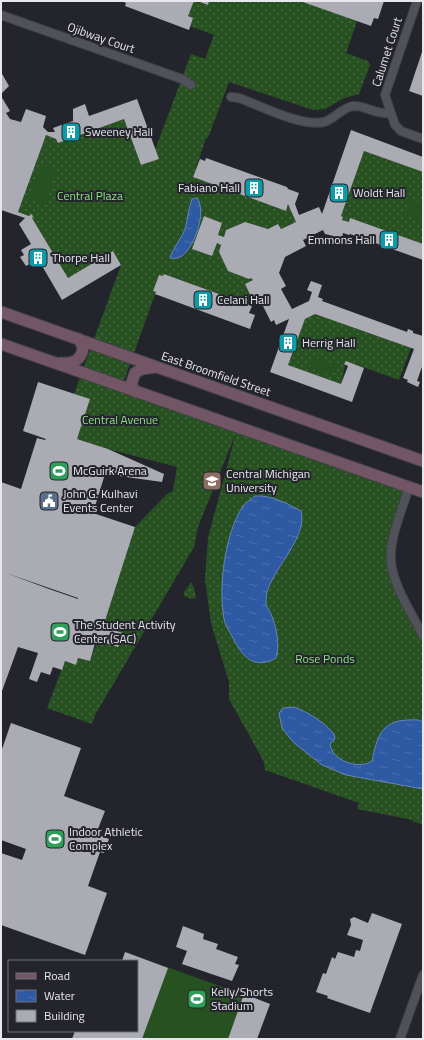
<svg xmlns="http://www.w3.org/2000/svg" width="424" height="1040" viewBox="0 0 424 1040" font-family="'Titillium Web',sans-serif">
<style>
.grass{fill:url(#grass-dots)}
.pitch{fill:#285122}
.water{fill:url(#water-ripples);stroke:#6684b9}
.building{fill:#ababb3;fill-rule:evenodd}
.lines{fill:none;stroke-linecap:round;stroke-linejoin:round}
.minor-casing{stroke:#414248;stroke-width:10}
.secondary-casing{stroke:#414248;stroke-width:13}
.minor{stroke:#505159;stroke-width:8}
.secondary{stroke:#735665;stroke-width:11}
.labels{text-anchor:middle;stroke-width:4;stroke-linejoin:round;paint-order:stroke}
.street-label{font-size:12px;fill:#e7e7ec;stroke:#24252c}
.poi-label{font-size:12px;fill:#e7e7ec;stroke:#24252c;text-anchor:start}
.park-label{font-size:12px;fill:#8be27f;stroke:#24252c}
</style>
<defs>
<pattern id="grass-dots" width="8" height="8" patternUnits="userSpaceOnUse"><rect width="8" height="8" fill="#285122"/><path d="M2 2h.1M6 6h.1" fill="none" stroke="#476a42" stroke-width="1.8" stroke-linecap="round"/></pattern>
<pattern id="water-ripples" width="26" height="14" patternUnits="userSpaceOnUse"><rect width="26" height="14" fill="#2e59a3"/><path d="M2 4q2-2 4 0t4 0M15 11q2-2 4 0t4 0" fill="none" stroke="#4c71b0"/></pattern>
</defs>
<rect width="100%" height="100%" fill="#24252c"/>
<path class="grass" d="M194 1 208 5 209 1H302L357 21 346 53 368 61 370 65 359 94 344 98 325 109 313 110 229 82 208 138H206L193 177 286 211 288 204 296 222 281 229 278 224 268 229 245 222 227 229 224 237 218 235 222 223 204 216 194 250 212 256 217 243 221 245 219 252 228 271 251 278 253 280 245 284 254 303 252 306 165 274 163 276 159 275 153 291 156 292 153 300 122 386 409 487 391 561 423 636V825L408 819 357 809 359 803 265 770 264 762 229 699V682L211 623 205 579 208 538 236 433 198 527 194 547 95 715 92 724 47 708 65 661 76 665 78 658 90 661 103 627 135 527 167 494 173 491 177 467 108 449 77 439 90 399 74 394 121 265 113 251 68 278 32 218V215L29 216 18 212 46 135 56 139 124 119 141 165 159 159 155 150 191 54 205 59 214 35 190 26 193 18 188 16Z
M364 151 423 172V244L342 220 343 217 341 216Z
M315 314 411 348 399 380 346 361 341 384 288 365 305 319Z
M191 582 194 588 196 598 192 599 184 596V592Z"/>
<path class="pitch" d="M41 164 57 169 45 205 29 199Z
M410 200 423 204V222L405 215Z
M313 356 336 365 332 376 309 368Z
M125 952 270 1004 257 1039H72L75 1031H137V961H122Z"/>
<path class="water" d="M197 198C207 212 195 246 182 256 179 258 175 258 173 259L170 257C174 247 181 239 185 229 188 219 188 209 192 199Z
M255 496C272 495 286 503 301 511 308 535 276 566 268 589 266 594 266 600 266 605 275 618 281 643 276 658 253 671 241 655 232 636 229 631 225 625 224 619 218 587 225 533 243 506 246 502 252 499 255 496Z
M294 707C308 712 324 722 334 734L335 739 330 744C332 761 359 770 372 761 377 738 380 721 408 720 413 720 419 719 423 722V789L346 775 322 765 293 742 282 728 279 713 283 708Z"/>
<path class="building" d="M122 1H194L188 16 193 18 189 30 125 6 126 3Z
M197 1H209L208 5Z
M300 1H384L378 19 374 18 371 26Z
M423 49V96L409 91Z
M1 72 9 86 1 94Z
M1 96 10 111 6 113 10 119 21 122 26 109 46 116 43 127 48 132H55L53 128 73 121V109L85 104 89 116 137 99 159 159 141 165 124 119 58 143 56 139 46 135 18 212 29 216 32 214 33 217 32 218 68 278 113 251 121 265 62 300 38 259 26 266 20 257 24 255 21 250 31 244 19 224 25 218 1 210Z
M351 130 423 157V172L364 151 341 216 343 217 342 220 349 222 350 218 423 244V260L350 234 349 235 343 233 342 238 325 234 323 230 303 240 306 246 285 257 279 273 286 286 281 289 292 309 309 301 312 292 307 290 311 281 322 285 318 297 323 299 322 301 407 332 408 329 413 331V333L423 336V364L417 381 420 382 418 387 407 382 408 380 403 378 414 349 315 314 305 319 288 365 341 384 348 366 344 364 346 361 364 368 352 402 270 372 289 319 276 325 274 320 271 322 262 304 254 303 245 284 253 280 251 278 249 279 228 271 219 252 221 245 217 243 212 256 192 249 204 216 222 223 218 235 224 237 226 230 245 222 268 229 278 224 281 229 296 222 288 204 286 211 193 177 200 159 205 161 206 158 287 187 288 189 299 193 295 204 299 215 319 207 322 214Z
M164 274 252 306 249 313 255 315 250 329 155 294 156 292 153 291 159 275 163 276Z
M38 382 90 399 77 439 108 449 164 474 162 482 105 474 93 513 135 527 103 627 123 633 118 647 96 640 90 661 78 658 76 665 65 661 62 670 53 667 50 675 41 672 37 682 29 679 38 653 18 647 2 691 1 482 21 489 37 438 45 440 46 439 23 431ZM6 573 78 598V599L49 589Z
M11 723 81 748 64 796 105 811 96 834 109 839 104 853 100 852 88 886 107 893 85 955 1 925V853L22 860 26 849 1 840V752Z
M372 913 402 924 370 1013 327 998 328 996 316 992 323 973 326 974 332 957 335 959 338 952 354 957 356 950 360 951 363 940 347 935 351 925 350 919 354 917 368 923Z
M183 926 204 934 203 939 218 944 216 949 238 957 235 964 239 965 232 981 182 964 187 951 176 947Z
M125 952 168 968 142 1039H72L75 1031H137V961H122Z
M244 994 270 1004 257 1039H228Z"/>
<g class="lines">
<g class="minor-casing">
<path id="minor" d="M417 1 385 95 395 125 401 131 423 139
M1 15 182 79 191 85
M231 97 239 98C261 106 301 127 324 122 335 119 342 107 354 106 367 106 377 115 390 113
M409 487C402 510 389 538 391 562 393 586 413 615 423 636
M400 1039 423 975"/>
</g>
<g class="secondary-casing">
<path id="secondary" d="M1 312 423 461
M1 344 423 492
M61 363C73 364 82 360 83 347L79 339
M136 392 131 385 135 373 142 369 156 367"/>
</g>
<use href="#minor" class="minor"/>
<use href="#secondary" class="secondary"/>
</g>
<defs>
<g id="building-square" transform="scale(1)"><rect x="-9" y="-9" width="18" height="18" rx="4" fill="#0f9aa8" stroke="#24252c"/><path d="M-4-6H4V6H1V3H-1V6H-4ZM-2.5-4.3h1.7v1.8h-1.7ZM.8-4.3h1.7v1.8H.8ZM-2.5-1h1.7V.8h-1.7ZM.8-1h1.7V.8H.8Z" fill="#fff"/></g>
<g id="stadium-square" transform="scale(1)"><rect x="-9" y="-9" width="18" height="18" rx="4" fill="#2e9e5b" stroke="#24252c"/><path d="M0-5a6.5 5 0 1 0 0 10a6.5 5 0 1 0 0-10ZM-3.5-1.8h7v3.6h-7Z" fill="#fff"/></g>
<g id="university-square" transform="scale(1)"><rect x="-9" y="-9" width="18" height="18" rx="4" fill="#8d6e63" stroke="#24252c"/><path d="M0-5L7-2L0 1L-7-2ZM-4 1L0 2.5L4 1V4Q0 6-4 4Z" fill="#fff"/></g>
<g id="civic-square" transform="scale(1)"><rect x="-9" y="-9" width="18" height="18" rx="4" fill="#5c6f8a" stroke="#24252c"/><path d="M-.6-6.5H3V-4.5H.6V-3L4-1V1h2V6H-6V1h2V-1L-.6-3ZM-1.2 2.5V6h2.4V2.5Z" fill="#fff"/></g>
</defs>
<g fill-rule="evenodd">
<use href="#building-square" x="71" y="132"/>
<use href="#building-square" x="254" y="188"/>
<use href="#building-square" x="339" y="193"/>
<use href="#building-square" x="389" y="240"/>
<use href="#building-square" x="38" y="258"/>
<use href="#building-square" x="203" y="300"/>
<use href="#building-square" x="288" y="343"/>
<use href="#stadium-square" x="59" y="471"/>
<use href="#university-square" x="212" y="481"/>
<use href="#civic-square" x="49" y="501"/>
<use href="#stadium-square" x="60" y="632"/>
<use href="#stadium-square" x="55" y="839"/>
<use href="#stadium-square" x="197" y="999"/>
</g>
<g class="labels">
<g class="street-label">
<text transform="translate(101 38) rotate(19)" y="4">Ojibway Court</text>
<text transform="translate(387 52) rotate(-72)" y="4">Calumet Court</text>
<text transform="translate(216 374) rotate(19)" y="4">East Broomfield Street</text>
</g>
<g class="poi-label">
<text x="85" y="136">Sweeney Hall</text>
<text x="240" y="192" text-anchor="end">Fabiano Hall</text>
<text x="353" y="197">Woldt Hall</text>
<text x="375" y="244" text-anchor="end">Emmons Hall</text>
<text x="52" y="262">Thorpe Hall</text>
<text x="217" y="304">Celani Hall</text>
<text x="302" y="347">Herrig Hall</text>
<text x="73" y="475">McGuirk Arena</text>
<text x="226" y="478">Central Michigan<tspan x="226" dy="14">University</tspan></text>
<text x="63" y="498">John G. Kulhavi<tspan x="63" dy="14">Events Center</tspan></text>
<text x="74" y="629">The Student Activity<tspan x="74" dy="14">Center (SAC)</tspan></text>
<text x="69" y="836">Indoor Athletic<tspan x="69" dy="14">Complex</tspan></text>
<text x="211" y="996">Kelly/Shorts<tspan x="211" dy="14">Stadium</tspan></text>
</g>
<g class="park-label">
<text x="90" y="200">Central Plaza</text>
<text x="120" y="424">Central Avenue</text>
<text x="325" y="663">Rose Ponds</text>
</g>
</g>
<rect width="424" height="1040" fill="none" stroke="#e7e7ec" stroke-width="4"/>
<rect x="8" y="960" width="130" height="72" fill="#24252c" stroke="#727379"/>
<rect x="16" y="973" width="20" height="6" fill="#735665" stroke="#727379"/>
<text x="44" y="980" font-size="12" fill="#e7e7ec">Road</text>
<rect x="16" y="990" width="20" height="12" fill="url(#water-ripples)" stroke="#727379"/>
<text x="44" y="1000" font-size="12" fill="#e7e7ec">Water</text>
<rect x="16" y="1010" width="20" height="12" fill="#ababb3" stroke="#727379"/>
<text x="44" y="1020" font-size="12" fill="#e7e7ec">Building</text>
</svg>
